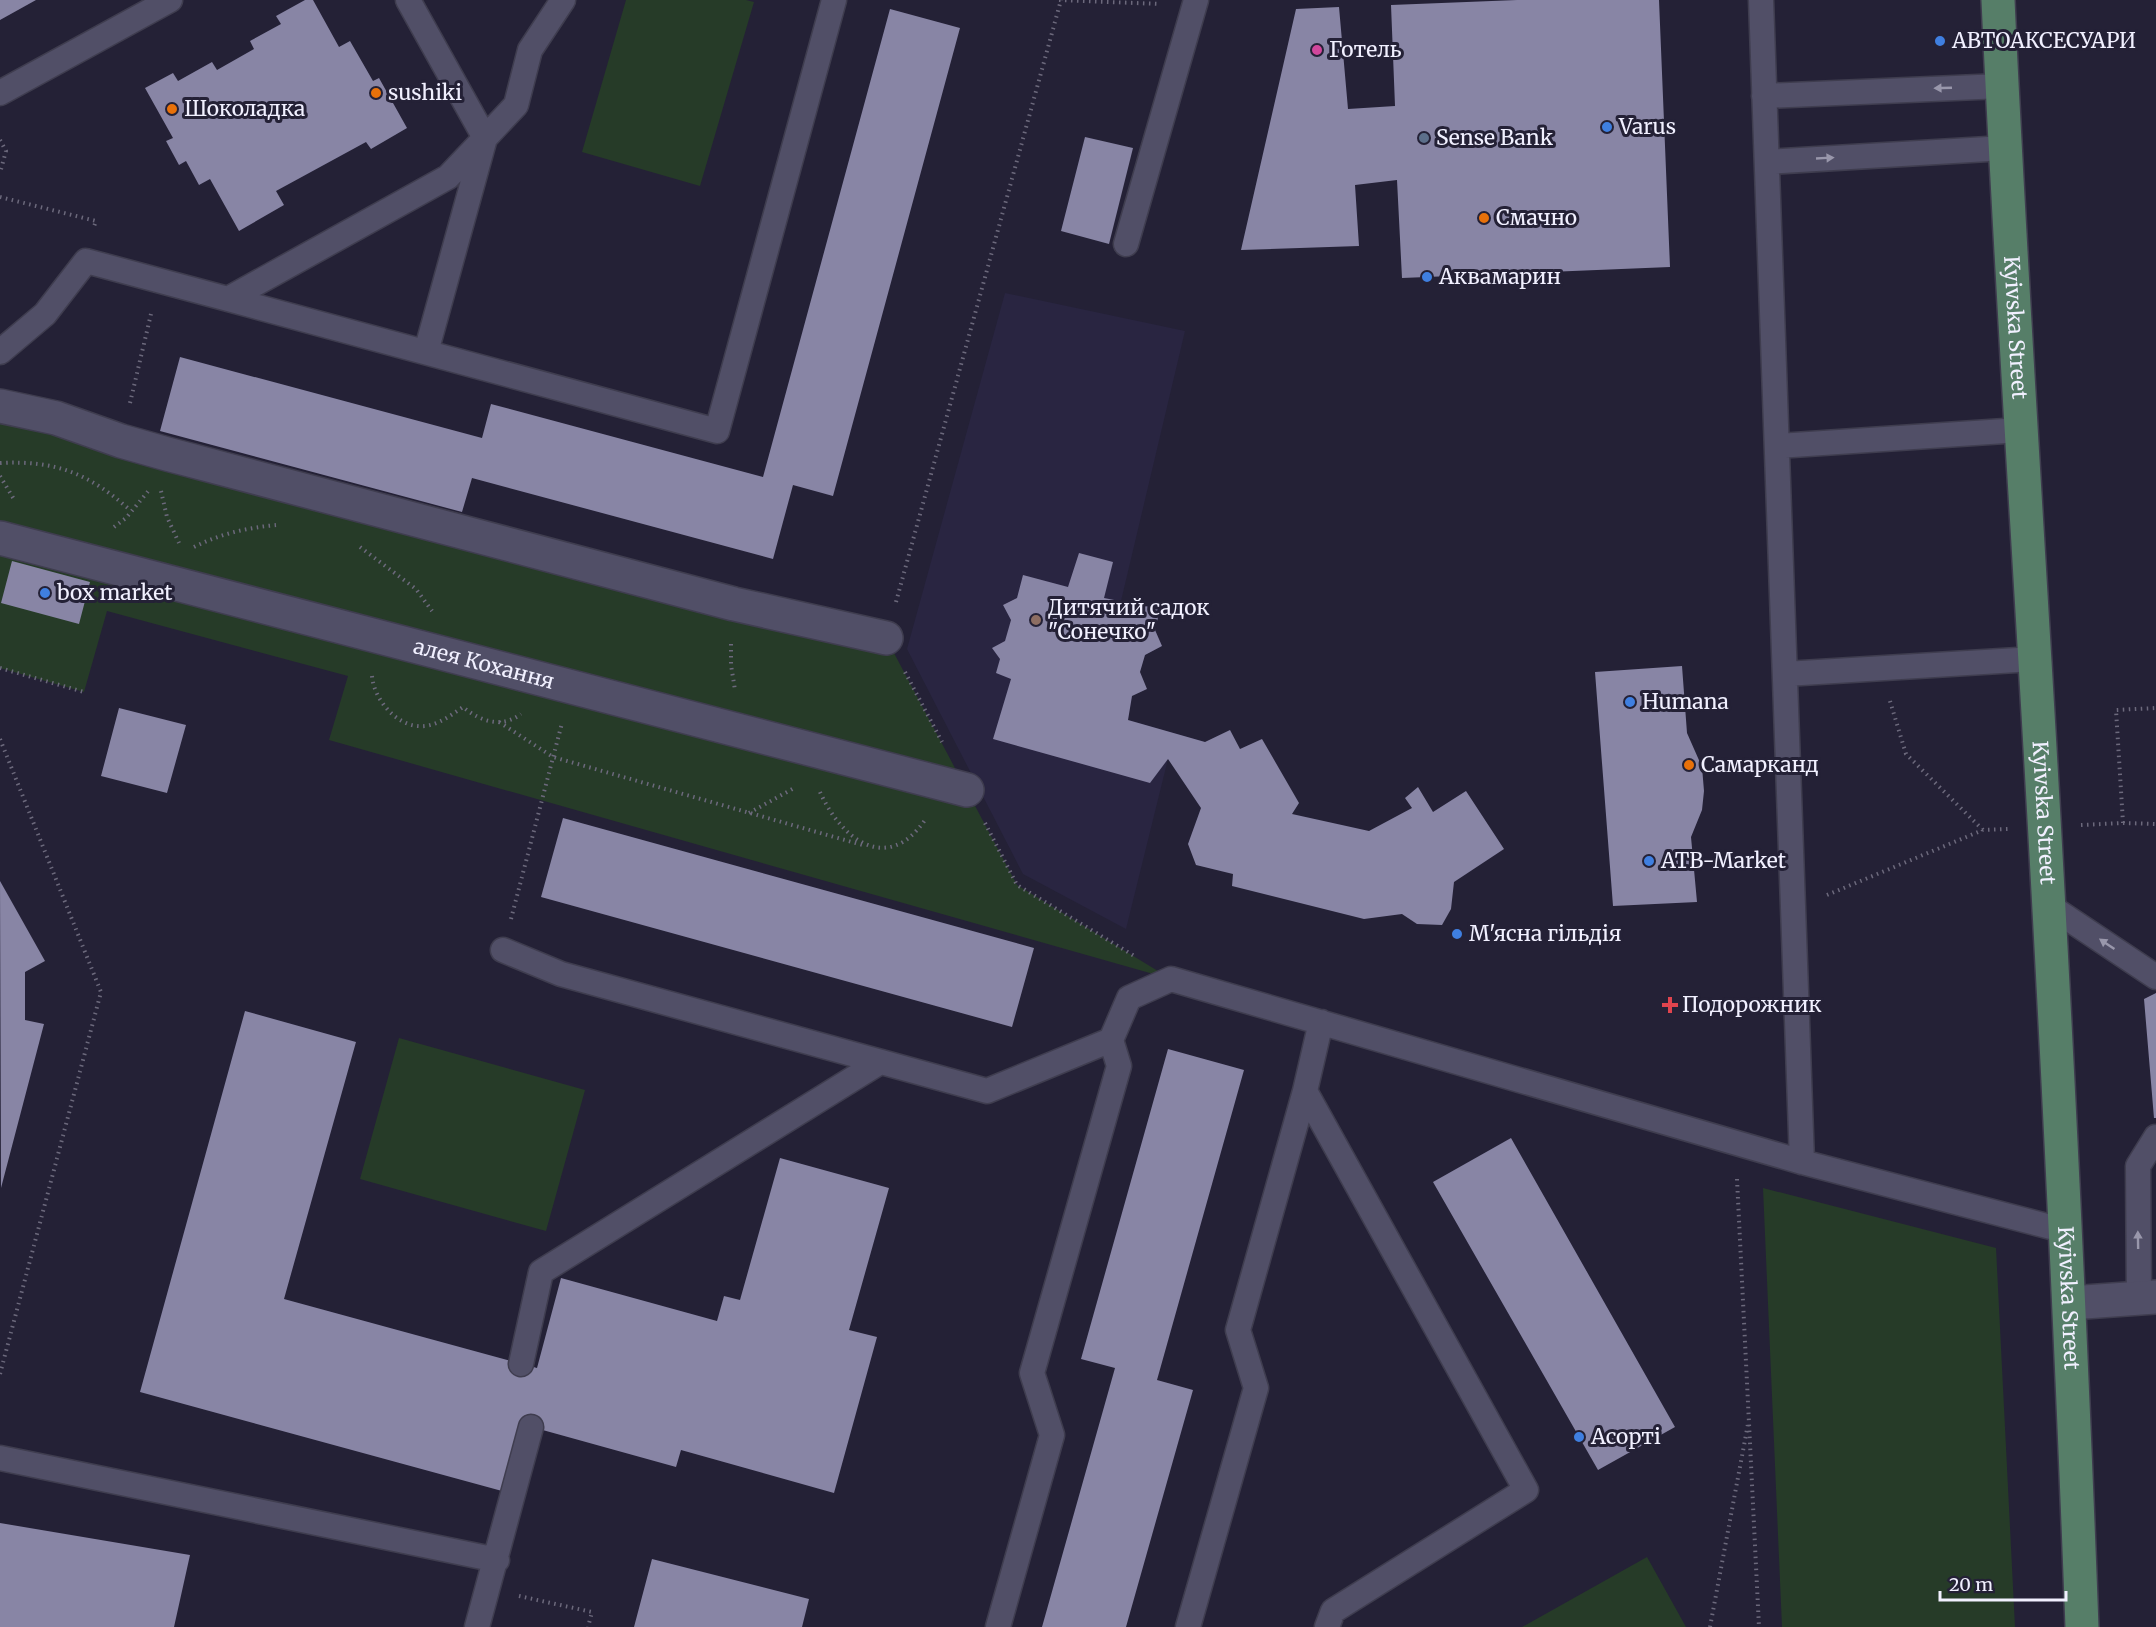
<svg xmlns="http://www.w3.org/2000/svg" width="2156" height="1627" viewBox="0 0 2156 1627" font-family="Merriweather,serif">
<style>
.built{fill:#292541}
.green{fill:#263b28}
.building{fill:#8885a5}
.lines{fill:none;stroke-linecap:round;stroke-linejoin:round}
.lane-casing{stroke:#3f3d4f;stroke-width:27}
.street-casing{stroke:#3f3d4f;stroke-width:36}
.primary-casing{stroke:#3f3d4f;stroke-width:36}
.path{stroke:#6c697c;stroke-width:4;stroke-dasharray:1.5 4.5;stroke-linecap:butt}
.lane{stroke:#514f67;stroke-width:24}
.street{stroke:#514f67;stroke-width:33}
.primary{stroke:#567e68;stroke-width:33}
.oneway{fill:#9997ab}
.shop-dot{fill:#3f7fe0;stroke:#242136;stroke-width:2}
.hotel-dot{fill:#d1479c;stroke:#242136;stroke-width:2}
.food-dot{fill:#e8710a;stroke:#242136;stroke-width:2}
.service-dot{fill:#5c6f8a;stroke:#242136;stroke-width:2}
.education-dot{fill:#8d6e63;stroke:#242136;stroke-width:2}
.health-dot{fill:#e0444e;stroke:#242136;stroke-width:2}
.labels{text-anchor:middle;stroke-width:6;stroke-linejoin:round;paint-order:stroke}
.poi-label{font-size:21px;fill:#f1f0ff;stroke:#242136;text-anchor:start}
.street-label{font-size:21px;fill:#f1f0ff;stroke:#242136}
</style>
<rect width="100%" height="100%" fill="#242136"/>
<path class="built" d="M1005 293 1185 331 1121 601 1160 609 1155 630 1162 646 1145 655 1132 696 1128 720 1205 742 1168 759 1126 929 1023 874 907 649Z"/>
<path class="green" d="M626 0H746L754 2 700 186 582 152Z
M0 406 886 638 1017 885 1171 979 329 740 348 676 107 611 84 692 0 668Z
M399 1038 585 1090 546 1231 360 1179Z
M1763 1188 1996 1248 2015 1627H1782Z
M1647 1557 1686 1627H1522Z"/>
<path class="building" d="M0 0H36L0 20Z
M305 0H313L339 47 350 41 373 81 379 78 407 128 371 149 366 142 276 191 284 205 239 231 210 179 199 185 186 161 179 165 166 141 173 138 145 88 173 73 178 81 212 62 217 70 254 49 250 41 281 24 276 16Z
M1517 0H1659L1670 267 1402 278 1397 180 1355 185 1359 246 1241 250 1296 9 1339 7 1348 109 1395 106 1391 5Z
M890 9 960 28 833 496 793 485 773 559 472 478 462 512 160 431 180 357 482 438 491 404 763 477Z
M1085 137 1133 148 1109 244 1061 231Z
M1079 553 1113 562 1104 598 1160 609 1155 630 1162 646 1145 655 1140 672 1147 689 1132 696 1128 720 1205 742 1230 730 1240 749 1262 739 1299 803 1292 814 1369 831 1412 808 1405 798 1418 787 1433 812 1466 791 1504 849 1454 882 1451 909 1442 925 1417 924 1402 914 1364 919 1232 886 1233 874 1196 865 1188 844 1201 808 1168 759 1150 783 993 739 1011 679 996 673 1000 659 992 648 1005 641 1011 620 1003 605 1017 598 1023 575 1068 587Z
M12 561 90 582 79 624 1 603Z
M1682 666 1687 733 1702 767 1704 791 1702 810 1691 837 1697 902 1613 906 1595 672Z
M119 708 186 725 167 793 101 776Z
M563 818 1034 948 1012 1027 541 897Z
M0 881 45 961 25 972V1020L44 1024 1 1188Z
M2156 993V1118H2154L2144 999Z
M245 1011 356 1042 284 1299 537 1368 561 1278 717 1321 724 1296 740 1300 780 1158 889 1188 849 1330 877 1337 834 1493 681 1450 676 1467 521 1424 502 1491 140 1392Z
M1168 1049 1244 1070 1157 1380 1193 1390 1126 1627H1042L1115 1368 1081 1359Z
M1511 1138 1675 1427 1598 1470 1433 1182Z
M0 1523 190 1555 174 1627H0Z
M652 1559 809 1599 802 1627H634Z"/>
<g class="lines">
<g class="lane-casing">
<path id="lane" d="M1761 0 1802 1162
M0 93 170 0
M1764 96 2002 86
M1767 162 2005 148
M1126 244 1196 0
M228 299 717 431 834 0
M0 352 45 314 86 261 228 299 448 177 485 138 408 0
M426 352 485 138 516 105 530 50 563 0
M1777 446 2020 430
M1785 674 2035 659
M2048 905 2156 977
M503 950 561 974 987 1091 1111 1040
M1305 1091 1526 1490 1333 1611 1327 1627
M2139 1298 2138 1166 2156 1137
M521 1364 541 1272 880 1062
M0 1458 497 1560
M477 1627 531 1427
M998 1627 1052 1435 1032 1373 1119 1066 1111 1040 1129 998 1171 979 1802 1162 2066 1231
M1188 1627 1256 1388 1238 1330 1305 1091 1321 1022"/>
</g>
<g class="street-casing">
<g id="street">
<path d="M0 406 56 418 121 441 167 454 734 604 886 638"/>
<path id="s1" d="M0 538 967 790"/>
<path d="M2070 1303 2156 1297"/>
</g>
</g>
<g class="primary-casing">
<g id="primary">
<path id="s2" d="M1998 0C2008 221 2022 441 2035 662 2054 984 2070 1305 2082 1627"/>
</g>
</g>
<path class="path" d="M1059 0 1160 4
M0 140 6 151 0 173
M0 197 96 221 93 229
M130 403 151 314
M0 463C56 460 90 474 131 511
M0 476 15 501
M161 491 167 517 179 543
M114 527 126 518 150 489
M194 547C220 534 246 528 276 525
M360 547 416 589 432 611
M896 602 1061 0
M731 644V665L735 690
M0 668 84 692
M905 672 942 742
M372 676C374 700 398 729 425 726 440 724 451 715 463 707 480 721 501 729 521 714
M1890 701 1906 754 1983 830
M499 722 553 757 866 846
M0 739 101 992 0 1374
M820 792C841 839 887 875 925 820
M749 813 796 787
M985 823 1017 885 1136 957
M2123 823 2116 710 2156 708
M2081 825 2123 823 2156 824
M1827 895 1983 830 2008 829
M511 919 562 723
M1737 1179 1759 1627
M519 1596 592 1612 588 1627
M1710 1627 1748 1424"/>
<use href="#lane" class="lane"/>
<use href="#street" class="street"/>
<use href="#primary" class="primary"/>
</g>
<defs><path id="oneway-solid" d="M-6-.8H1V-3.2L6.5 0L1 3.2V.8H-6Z" transform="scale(1.5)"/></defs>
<g class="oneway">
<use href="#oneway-solid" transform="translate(1943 88) rotate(178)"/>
<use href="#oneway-solid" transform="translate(1825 158) rotate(-3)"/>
<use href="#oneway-solid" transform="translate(2107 944) rotate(-146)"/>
<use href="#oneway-solid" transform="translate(2138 1240) rotate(-91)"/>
</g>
<g class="shop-dot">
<circle cx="1940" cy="41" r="6"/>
<circle cx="1607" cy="127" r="6"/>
<circle cx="1427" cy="277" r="6"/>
<circle cx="45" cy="593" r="6"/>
<circle cx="1630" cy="702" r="6"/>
<circle cx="1649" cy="861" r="6"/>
<circle cx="1457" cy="934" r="6"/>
<circle cx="1579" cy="1437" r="6"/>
</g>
<circle class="hotel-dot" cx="1317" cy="50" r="6"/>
<g class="food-dot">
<circle cx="376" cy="93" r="6"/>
<circle cx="172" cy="109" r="6"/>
<circle cx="1484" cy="218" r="6"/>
<circle cx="1689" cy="765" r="6"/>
</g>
<circle class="service-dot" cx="1424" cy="138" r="6"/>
<circle class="education-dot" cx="1036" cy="620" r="6"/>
<path class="health-dot" d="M1667 996h6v6h6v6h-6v6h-6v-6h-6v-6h6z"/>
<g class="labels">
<g class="poi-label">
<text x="1952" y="48">АВТОАКСЕСУАРИ</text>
<text x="1329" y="57">Готель</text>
<text x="388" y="100">sushiki</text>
<text x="184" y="116">Шоколадка</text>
<text x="1619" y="134">Varus</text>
<text x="1436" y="145">Sense Bank</text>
<text x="1496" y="225">Смачно</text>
<text x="1439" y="284">Аквамарин</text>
<text x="57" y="600">box market</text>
<text x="1048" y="615">Дитячий садок<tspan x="1048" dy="24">"Сонечко"</tspan></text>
<text x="1642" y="709">Humana</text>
<text x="1701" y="772">Самарканд</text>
<text x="1661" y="868">ATB-Market</text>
<text x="1469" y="941">М'ясна гільдія</text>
<text x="1682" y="1012">Подорожник</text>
<text x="1591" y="1444">Асорті</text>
</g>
<g class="street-label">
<text dy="7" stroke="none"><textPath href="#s2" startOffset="328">Kyivska Street</textPath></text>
<text dy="7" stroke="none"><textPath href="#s1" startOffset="500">алея Кохання</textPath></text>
<text dy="7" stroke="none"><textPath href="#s2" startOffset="814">Kyivska Street</textPath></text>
<text dy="7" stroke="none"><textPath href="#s2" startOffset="1300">Kyivska Street</textPath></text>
</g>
</g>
<path d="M1940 1591v9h126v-9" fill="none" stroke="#f1f0ff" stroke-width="3"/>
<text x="1949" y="1591" font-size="18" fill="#f1f0ff" stroke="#242136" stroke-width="4.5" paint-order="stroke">20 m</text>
</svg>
